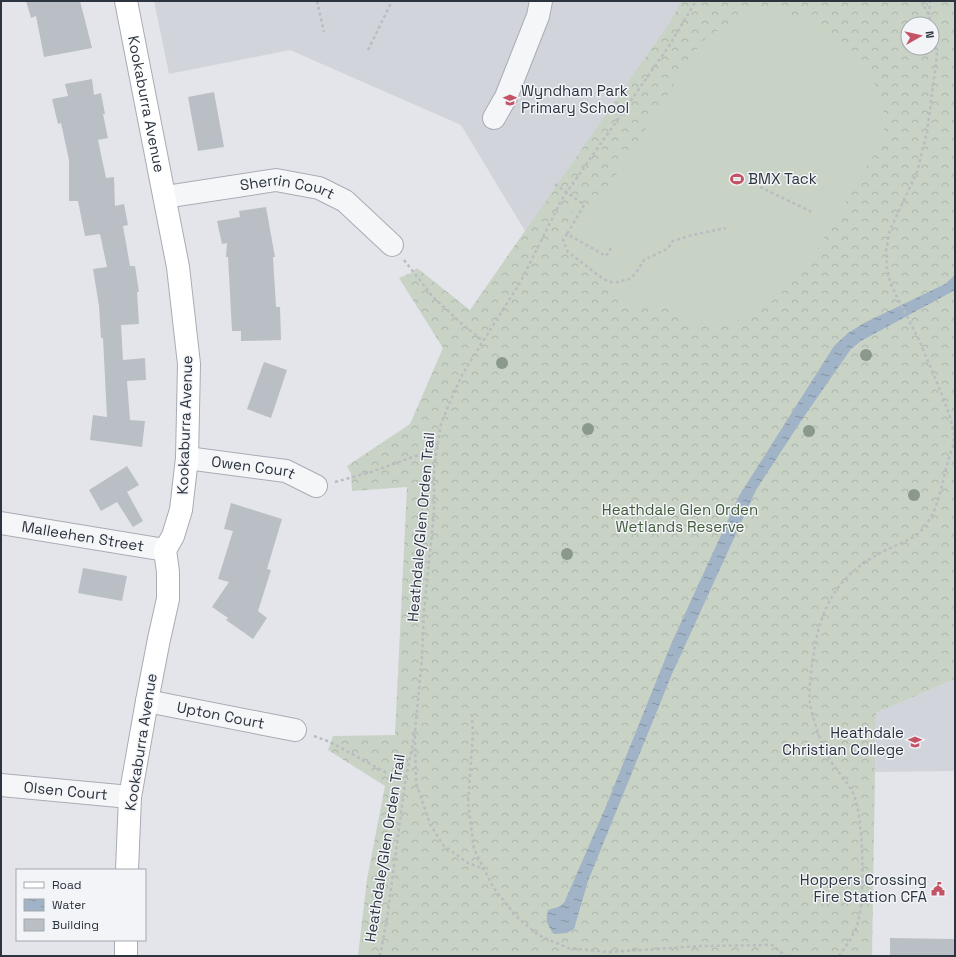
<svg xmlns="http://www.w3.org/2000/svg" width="956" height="957" viewBox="0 0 956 957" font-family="'Space Grotesk',sans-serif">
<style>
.built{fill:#d1d5db}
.forest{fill:url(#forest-crowns);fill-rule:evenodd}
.garden{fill:#c8d3c5}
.water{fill:url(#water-ripples)}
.building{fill:#babfc6}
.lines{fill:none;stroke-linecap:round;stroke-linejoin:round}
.street-casing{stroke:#a8acb4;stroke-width:24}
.secondary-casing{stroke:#a8acb4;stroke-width:24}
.path{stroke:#b9bcc1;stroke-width:2.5;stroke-dasharray:3 3;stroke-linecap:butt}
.street{stroke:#f5f6f8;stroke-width:22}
.secondary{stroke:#fff;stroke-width:22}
.tree{fill:#8a998a}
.labels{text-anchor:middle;stroke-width:3;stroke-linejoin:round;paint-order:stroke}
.poi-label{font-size:15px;fill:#2c3440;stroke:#f2f4f7;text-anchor:start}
.street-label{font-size:15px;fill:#2c3440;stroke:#f2f4f7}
.park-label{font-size:15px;fill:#415b3b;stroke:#f2f4f7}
</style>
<defs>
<pattern id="forest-crowns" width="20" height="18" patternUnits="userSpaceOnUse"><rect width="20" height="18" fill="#c8d3c5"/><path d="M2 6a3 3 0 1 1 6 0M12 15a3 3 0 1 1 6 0" fill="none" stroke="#acb6aa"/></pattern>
<pattern id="water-ripples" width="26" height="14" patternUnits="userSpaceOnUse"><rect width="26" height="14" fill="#a1b3c6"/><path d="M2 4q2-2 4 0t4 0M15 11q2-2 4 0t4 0" fill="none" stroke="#8392a2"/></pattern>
</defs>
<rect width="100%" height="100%" fill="#e3e5ea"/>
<path class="built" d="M154 1H681L673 19 525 231 461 125 290 50 169 74Z
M955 679V771L875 772 876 713Z"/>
<path class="forest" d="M681 1H955V679L876 713 872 956H358L367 879 385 786 328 750 333 736 395 735 407 487 352 491 351 474 347 466 410 424 443 348 399 278 411 273 417 268 470 310 672 19ZM908 24H932V48H908Z"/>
<path class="garden" d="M759 10 785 13 816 24 840 40 859 57 872 78 879 95 884 113V134L878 148 816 251 777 298 757 308 752 315 727 324 687 320 661 304 633 305 562 251 560 246V240L576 204 590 214 631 153 701 42 741 15Z"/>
<path class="water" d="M955 275V290L861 341 851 349 803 418 756 490 672 674 588 881 574 929 567 933 554 934C548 927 545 919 548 910L558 907 564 903 604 811 672 642 739 496 834 346 848 333 864 323 945 284Z"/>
<path class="building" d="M26 1H80L92 48 44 57 36 16 31 18Z
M92 79 94 95 101 93 105 114H103L108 138 98 140 106 178 114 177 115 206 124 204 128 225 123 226 130 266H135L139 292H137L139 324 121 325 123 360 145 358 146 380 127 381 130 420 145 421 142 447 90 440 93 415 107 417 103 338H101L99 306 93 269 107 267 100 234 85 236 78 201H69V160L61 123 58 124 52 99 68 96 65 84Z
M214 92 224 147 198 151 188 97Z
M266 207 275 257H273L276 307H280L281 340 241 341V331H232L228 257H226L227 243 222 244 217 221 240 217 239 211Z
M264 362 287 370 271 418 247 409Z
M127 466 139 485 127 492 143 521 133 527 117 502 101 511 89 490Z
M231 503 282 519 267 569 271 570 258 611 267 618 253 639 226 620 228 618 212 607 229 582 218 579 233 531 224 529Z
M83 568 127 576 122 601 78 593Z
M890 938 955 939V956H890Z"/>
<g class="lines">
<g class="street-casing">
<g id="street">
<path d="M494 118 506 97 538 16 541 1"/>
<path id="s1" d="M165 197 276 180 319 188 345 201 392 245"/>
<path id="s2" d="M187 458 286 471 316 486"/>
<path id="s3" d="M1 523 165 550"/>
<path id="s4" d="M147 701 295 730"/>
<path id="s5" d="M1 785 130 797"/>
</g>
</g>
<g class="secondary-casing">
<g id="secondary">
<path id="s6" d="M126 1 178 267 189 364 187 458 181 510 173 536 165 550 168 572V599L159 639 147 701 130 797 127 870"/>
<path d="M126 956V940"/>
</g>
</g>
<path class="path" d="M317 1 324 32
M921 1 929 15 931 24
M929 15 930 1
M932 29 937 55 927 132 917 172 890 230 886 251 887 269 891 285 919 340 943 397 951 420 954 435 953 444
M368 50 392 1
M555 184 584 205 567 234
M760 187 814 213
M611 248 606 256 567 234 563 240 568 252 602 278 609 282H618L629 279 636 273 644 260 667 249 673 241 692 235 726 228
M404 260 433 297 462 324 483 341
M335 482 371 472 424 453 436 451
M472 714 473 733 468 803 474 849 493 887 515 915 538 935 568 948 609 952 702 946 772 945 786 956
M314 736 330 742 405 783
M415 736 416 783 430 824 443 845 468 863 484 869
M380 956 387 919 405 783 415 732 422 657 424 611 434 513V468L441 424 449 404 463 373 521 281 562 199 669 46 696 1
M839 956C846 946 855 934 858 922 865 896 864 816 853 793 847 781 834 768 827 755 820 741 813 719 810 703 808 689 813 655 816 640 826 594 846 570 888 549 901 543 917 538 926 525 943 502 942 469 955 443"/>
<use href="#street" class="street"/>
<use href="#secondary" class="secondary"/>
</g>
<g class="tree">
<circle cx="866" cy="355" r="6"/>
<circle cx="502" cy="363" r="6"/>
<circle cx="588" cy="429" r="6"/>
<circle cx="809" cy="431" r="6"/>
<circle cx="914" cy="495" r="6"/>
<circle cx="567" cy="554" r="6"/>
</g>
<defs>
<g id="school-bare" transform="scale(1.08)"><path d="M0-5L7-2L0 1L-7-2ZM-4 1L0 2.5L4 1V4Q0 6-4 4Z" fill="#c35365" stroke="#f2f4f7" stroke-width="2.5" paint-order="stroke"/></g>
<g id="stadium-bare" transform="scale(1.08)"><path d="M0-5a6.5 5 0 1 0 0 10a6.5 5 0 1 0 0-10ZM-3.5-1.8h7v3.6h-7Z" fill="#c35365" stroke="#f2f4f7" stroke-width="2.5" paint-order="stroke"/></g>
<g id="civic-bare" transform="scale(1.08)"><path d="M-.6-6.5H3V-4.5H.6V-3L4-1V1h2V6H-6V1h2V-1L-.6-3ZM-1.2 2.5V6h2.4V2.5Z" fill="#c35365" stroke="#f2f4f7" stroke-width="2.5" paint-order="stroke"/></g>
</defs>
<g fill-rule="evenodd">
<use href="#school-bare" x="510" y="100"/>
<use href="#stadium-bare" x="737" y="179"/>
<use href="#school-bare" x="915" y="742"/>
<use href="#civic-bare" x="938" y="889"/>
</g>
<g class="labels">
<g class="poi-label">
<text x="521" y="96">Wyndham Park<tspan x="521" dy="17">Primary School</tspan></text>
<text x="748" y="184">BMX Tack</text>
<text x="904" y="738" text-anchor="end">Heathdale<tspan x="904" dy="17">Christian College</tspan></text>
<text x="927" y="885" text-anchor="end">Hoppers Crossing<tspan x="927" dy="17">Fire Station CFA</tspan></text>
</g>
<g class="street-label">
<text dy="5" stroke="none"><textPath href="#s6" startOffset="105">Kookaburra Avenue</textPath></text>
<text dy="5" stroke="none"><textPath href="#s1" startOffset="124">Sherrin Court</textPath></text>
<text transform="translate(185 425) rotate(-88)" y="5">Kookaburra Avenue</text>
<text dy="5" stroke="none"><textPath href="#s2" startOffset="67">Owen Court</textPath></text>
<text transform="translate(421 527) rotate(-85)" y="5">Heathdale/Glen Orden Trail</text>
<text dy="5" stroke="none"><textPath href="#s3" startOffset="83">Malleehen Street</textPath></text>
<text dy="5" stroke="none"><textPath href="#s4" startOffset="75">Upton Court</textPath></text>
<text transform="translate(141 742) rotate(-81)" y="5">Kookaburra Avenue</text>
<text dy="5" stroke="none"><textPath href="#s5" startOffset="65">Olsen Court</textPath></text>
<text transform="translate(385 848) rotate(-81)" y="5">Heathdale/Glen Orden Trail</text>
</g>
<g class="park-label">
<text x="680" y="515">Heathdale Glen Orden<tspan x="680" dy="17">Wetlands Reserve</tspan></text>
</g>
</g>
<rect width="956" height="957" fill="none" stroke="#2c3440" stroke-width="4"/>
<rect x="16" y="869" width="130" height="72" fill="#f2f4f7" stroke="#a3a7ae"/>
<rect x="24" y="882" width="20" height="6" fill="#ffffff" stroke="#a3a7ae"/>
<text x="52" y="889" font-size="12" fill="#2c3440">Road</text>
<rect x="24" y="899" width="20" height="12" fill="url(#water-ripples)" stroke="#a3a7ae"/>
<text x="52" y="909" font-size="12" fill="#2c3440">Water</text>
<rect x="24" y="919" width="20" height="12" fill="#babfc6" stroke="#a3a7ae"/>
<text x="52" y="929" font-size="12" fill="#2c3440">Building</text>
<g transform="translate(920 36) rotate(82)"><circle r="19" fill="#f2f4f7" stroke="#a3a7ae"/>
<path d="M0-3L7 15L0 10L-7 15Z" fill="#c35365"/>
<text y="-6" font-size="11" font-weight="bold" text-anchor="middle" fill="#2c3440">N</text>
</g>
</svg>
